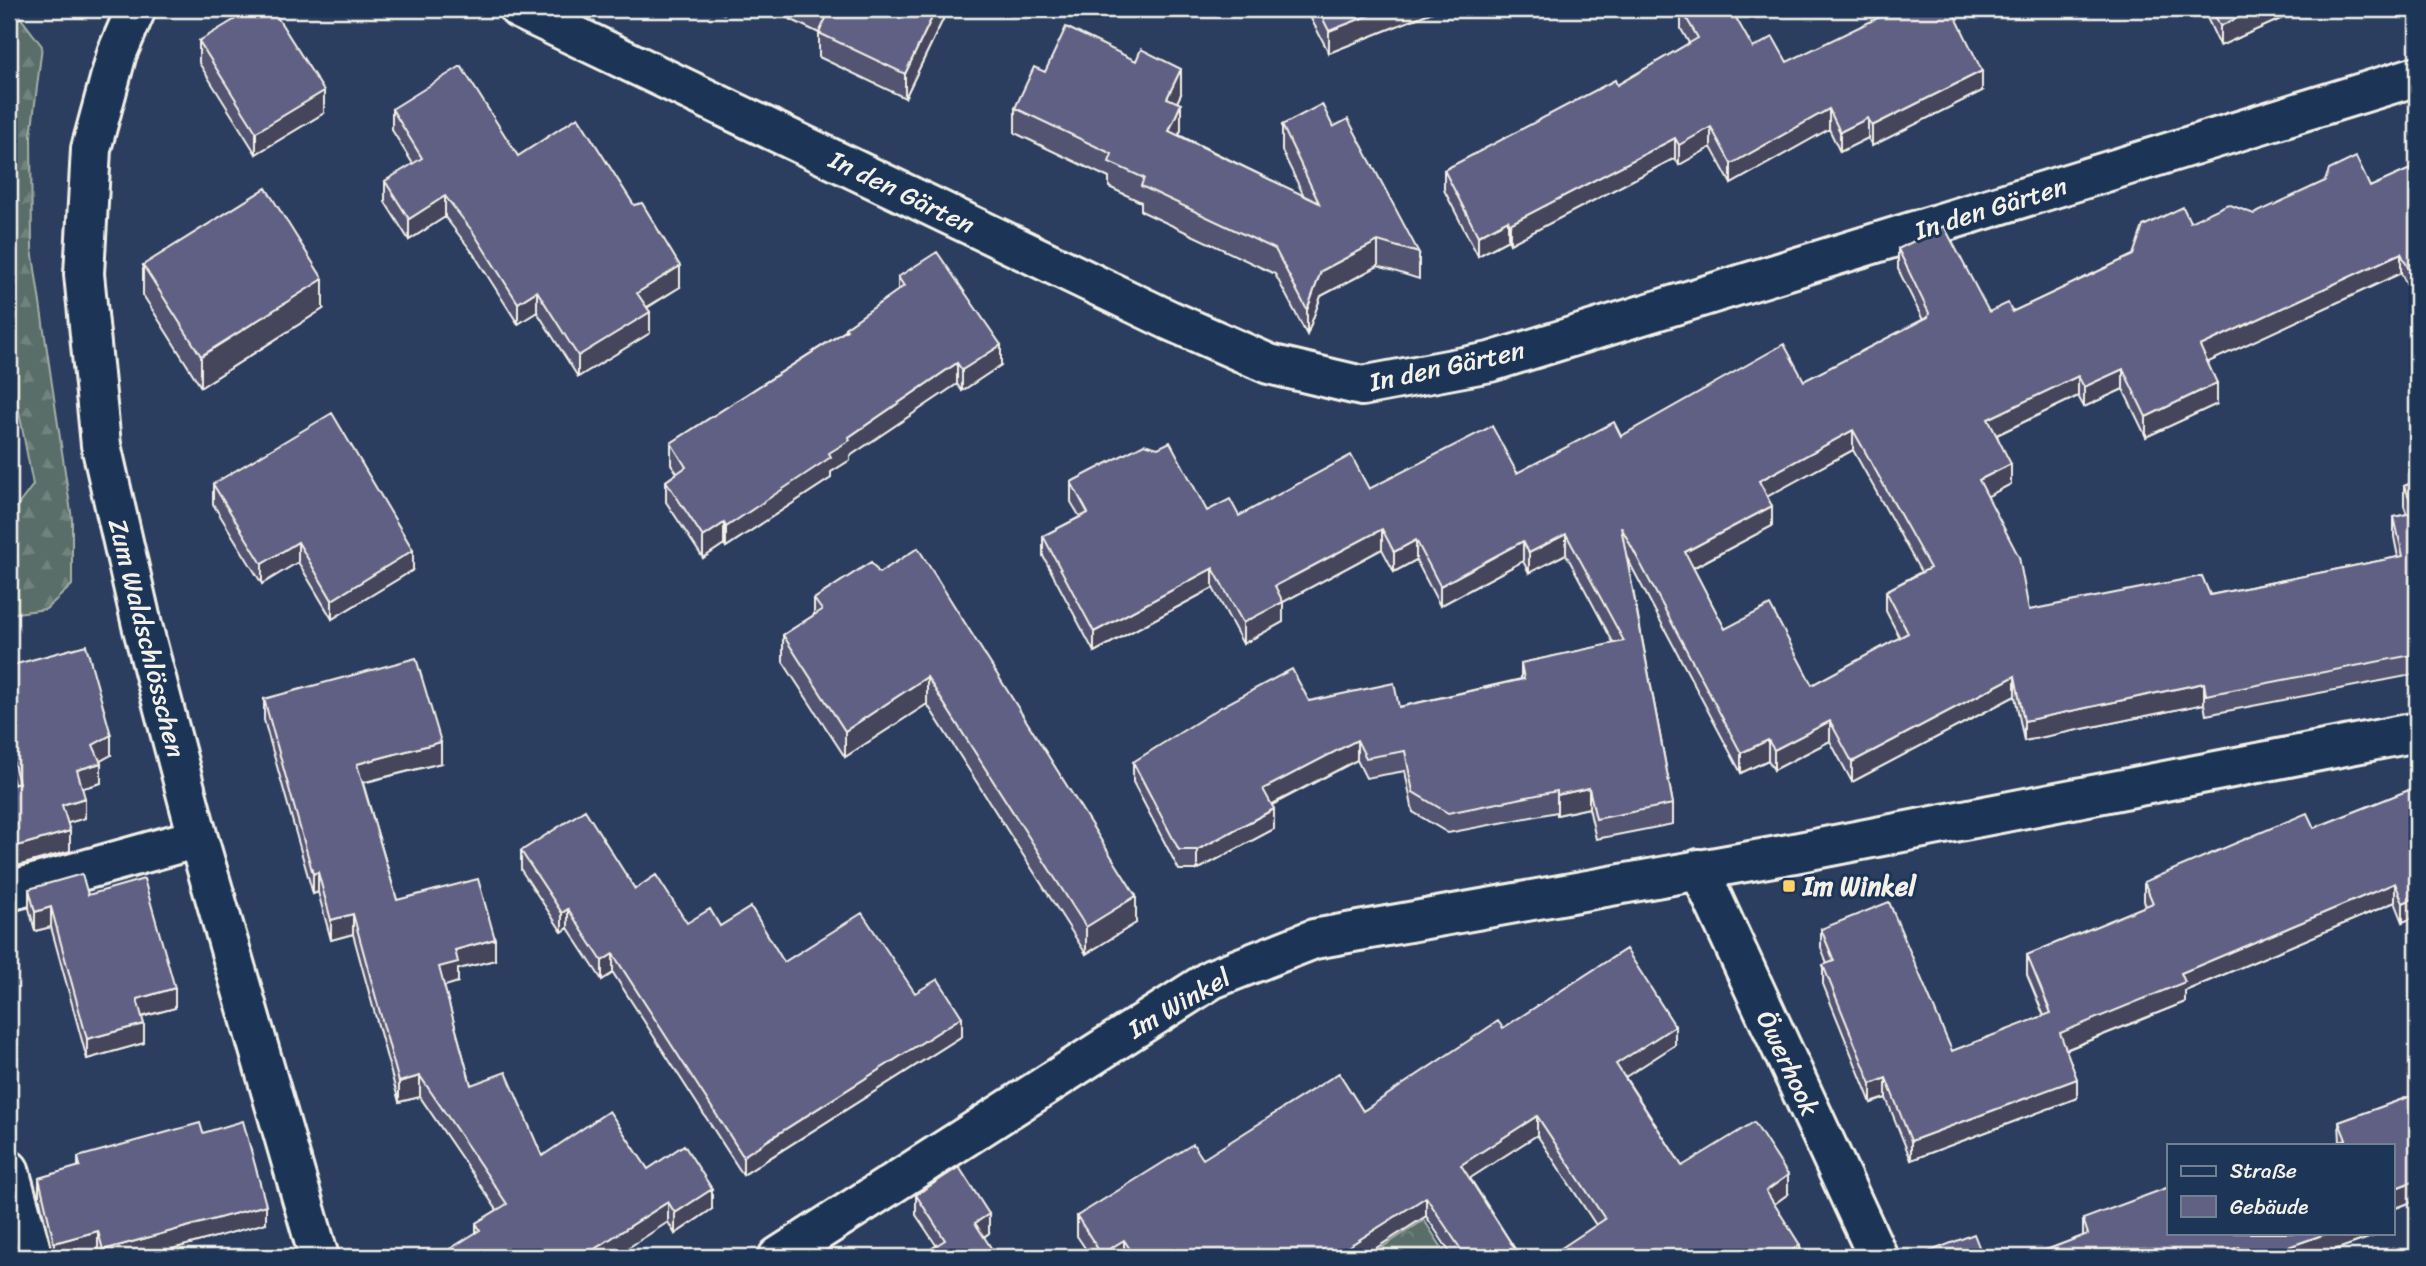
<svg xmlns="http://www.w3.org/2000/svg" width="2426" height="1266" viewBox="0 0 2426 1266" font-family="Sriracha,sans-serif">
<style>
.forest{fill:url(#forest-firs);stroke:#a7b0a8;stroke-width:2}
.park{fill:url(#park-crowns);stroke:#a7b0a8;stroke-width:2}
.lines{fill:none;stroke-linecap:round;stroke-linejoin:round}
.minor-casing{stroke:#f4f1e8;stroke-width:44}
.minor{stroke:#1d3557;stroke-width:38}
.wall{fill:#535372;stroke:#f4f1e8;stroke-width:2;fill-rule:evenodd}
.shaded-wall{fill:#44445c;stroke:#f4f1e8;stroke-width:2}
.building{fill:#616184;stroke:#f4f1e8;stroke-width:2;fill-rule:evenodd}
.poi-dot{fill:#ffd166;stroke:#1d3557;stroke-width:2.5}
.labels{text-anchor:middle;stroke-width:6;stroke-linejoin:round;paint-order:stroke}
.street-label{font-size:26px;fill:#f4f1e8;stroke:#1d3557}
.poi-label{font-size:26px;font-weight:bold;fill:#f4f1e8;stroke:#1d3557;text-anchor:start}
</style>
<defs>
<pattern id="forest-firs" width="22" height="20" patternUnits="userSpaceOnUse" patternTransform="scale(1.75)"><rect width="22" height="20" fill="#5a6e69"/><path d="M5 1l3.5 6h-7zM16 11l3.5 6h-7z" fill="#72837e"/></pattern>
<pattern id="park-crowns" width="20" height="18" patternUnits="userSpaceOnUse" patternTransform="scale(1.75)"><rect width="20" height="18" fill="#5a6e69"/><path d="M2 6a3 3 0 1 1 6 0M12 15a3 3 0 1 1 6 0" fill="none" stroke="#72837e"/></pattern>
</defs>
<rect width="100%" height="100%" fill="#2b3e60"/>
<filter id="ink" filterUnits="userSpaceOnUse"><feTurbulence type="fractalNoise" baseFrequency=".0143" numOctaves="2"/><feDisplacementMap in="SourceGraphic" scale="14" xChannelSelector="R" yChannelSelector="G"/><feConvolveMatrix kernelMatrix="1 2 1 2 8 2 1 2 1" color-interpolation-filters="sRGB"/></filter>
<g filter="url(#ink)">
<path class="forest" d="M9 9H14L42 46 31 136 32 249 72 519V585L46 609 9 614V517L33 485 9 359Z"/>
<path class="park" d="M1424 1220 1448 1257H1367Z"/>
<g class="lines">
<g class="minor-casing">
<path id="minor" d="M136 9 117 53 91 149 84 274 101 445 142 625 198 838 319 1257
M519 9 1169 320 1269 364 1362 386 1490 362 2417 76
M1699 869 1878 1257
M9 891 198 838
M9 1170 33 1257
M778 1257 1212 979 1314 939 1784 855 2417 732"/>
</g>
<use href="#minor" class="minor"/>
</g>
<path class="wall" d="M712 9H727L724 14Z
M769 9H948L905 98 819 57V33Z
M1306 9H1437V10L1329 53Z
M1681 9 1753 48 1787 62 1982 91 1872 146 1868 138 1840 152 1829 129 1731 184 1711 147 1679 165 1675 158 1510 244 1508 240 1478 256 1444 190V170L1617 85 1689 43 1681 29Z
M2203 9H2303L2220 46Z
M199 41 324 113 256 154 199 63Z
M1045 72 1181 94 1177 102 1181 130 1179 135 1304 196 1282 151V125L1333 127 1419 253V279L1378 266 1321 296 1307 335 1275 274 1141 211V202L1109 187V178L1015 133V108Z
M392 109 518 156 680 287 647 308 650 333 578 377 537 312 518 324 473 253 445 217 409 240 385 202V181L413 164 392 130Z
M2417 166V296L2413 298 2401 273 2208 362 2217 404 2146 437 2123 389 2084 407 2078 396 1997 435 2011 484 1987 496 2029 610 2210 595 2398 557 2394 537V517L2407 514 2404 506V486L2417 481V674L2206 715 2204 704 2024 741 2015 696 1852 782 1830 741 1774 770 1768 760 1741 773 1627 558 1673 804V824L1596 839 1589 808 1557 815V812L1448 833 1413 812 1405 771 1366 778 1357 760 1272 805 1274 829 1197 870H1179L1133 782V762L1309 701 1399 707 1521 679V663L1614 644 1566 554 1529 573 1523 561 1440 606 1416 560 1394 572 1382 549 1283 602V622L1243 644 1213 588 1094 652 1043 556V536L1080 517 1071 502V482L1207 511 1239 516 1369 489 1517 473 1621 436 1804 381 1923 320 1898 269V249L1989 312H2012L2133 255 2190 222 2254 214 2370 187ZM1853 450 1921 572 1886 591V611L1900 638 1812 685 1725 629 1693 568 1772 526 1767 496Z
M143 265 323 309 201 387 143 295Z
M898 277 1001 365 962 391 957 384 850 456V460L831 472V478L726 547 724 544 703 558 666 502V481L677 473 671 464V443L845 331V328L898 291Z
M213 484 413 570 332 619 298 562 262 584 213 504Z
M871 562 1136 923 1086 954 927 704 845 757 783 662V635L814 615V599Z
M9 666 111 755 100 761 101 783 82 788 85 818 67 823 70 851 17 866 9 834V786L14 784 9 765Z
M264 699 441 763 363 783 397 900 495 960 458 969V982L444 986 471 1085 542 1156 648 1169 712 1209 675 1234 668 1222 476 1232V1223L497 1210 420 1097 399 1102 353 934 331 940 318 892 313 894 264 720Z
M2409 790 2403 922 2395 902 2185 991V1002L2066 1050 2077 1098 1911 1160 1886 1098 1871 1103 1823 984V965L1827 964 1821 948V929L1952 1051 2044 1016 2027 975V955L2146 906 2144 901V882L2314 828Z
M521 851 635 889 687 923 720 926 784 962 915 993 962 1036 743 1175 613 973 602 980 568 928 562 932 521 870Z
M29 889 88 895 175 1008 142 1017 144 1043 87 1059 51 927 35 931 29 908Z
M1503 1028 1675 1045 1625 1077 1682 1166 1788 1194 1774 1204 1800 1257 1596 1225 1537 1135 1470 1178 1520 1257H1453L1426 1216 1362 1257H1091L1077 1236V1216L1203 1159 1363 1111Z
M2417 1094V1200L2393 1209V1145L2340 1142 2339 1122Z
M203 1133 266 1223 143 1257H100L98 1250 69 1257H53L39 1196V1178L78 1167V1157Z
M916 1195 989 1233 984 1237 936 1245 916 1215Z
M2083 1219 2374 1233V1236L2315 1257H2028L2083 1236Z"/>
<path class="shaded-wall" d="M936 9H948L905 98V74Z
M1385 9H1437V10L1329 53V31Z
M2257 9H2303L2220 46V26Z
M1181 69V94L1167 123V98Z
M1982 71V91L1872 146V126Z
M324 91V113L256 154V132Z
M1181 104V130L1169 156V131Z
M1829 109V129L1731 184V164Z
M1868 118V138L1840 152V132Z
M1711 127V147L1679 165V145Z
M1675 138V158L1510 244V224Z
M445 196V217L409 240V219Z
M1508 220V240L1478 256V236Z
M1378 241V266L1321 296 1307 335V310L1321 271Z
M2401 253V273L2200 366V346Z
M680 266V287L637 313V293Z
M2417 276V296L2413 298V278Z
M323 279V309L201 387V356Z
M537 291V312L518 324V303Z
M650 312V333L578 377V356Z
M1001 345V365L962 391V370Z
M957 363V384L850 456V460L831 472V478L726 547V527L829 453 849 437Z
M2123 369V389L2084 407V387Z
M2078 376V396L1988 439V419Z
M2217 383V404L2146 437V417Z
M1853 430V450L1759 501V481Z
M2011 464V484L1979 501V480Z
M1772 506V526L1685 572V552Z
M724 523V544L703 558V537Z
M1382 529V549L1283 602V622L1243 644V623L1275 586Z
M1566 534V554L1529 573V553Z
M1416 540V560L1394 572V552Z
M1523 541V561L1440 606V586Z
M298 542V562L262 584V564Z
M413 550V570L332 619V600Z
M1213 568V588L1094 652V632Z
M2015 676V696L1852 782V762Z
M927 677V704L845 757V731Z
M2204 683V704L2024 741V721Z
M1830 721V741L1774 770V750Z
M111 735V755L93 765V745Z
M1357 740V760L1263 809V789Z
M1768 740V760L1741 773V753Z
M441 742V763L357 784V764Z
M101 763V783L77 790V770Z
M1589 788V808L1557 815V795Z
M85 798V818L62 825V805Z
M1274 809V829L1197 870V850Z
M70 831V851L17 866V846Z
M318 872V892L313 894V874Z
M2395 883V902L2185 991V1002L2060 1052V1033L2181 973Z
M1136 896V923L1086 954V927Z
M2417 897V916L2403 922V903Z
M51 907V927L35 931V912Z
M568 909V928L562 932V913Z
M353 914V934L331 940V920Z
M495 939V960L458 969V982L439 988V967L455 950Z
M613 954V973L602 980V961Z
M175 988V1008L137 1018V999Z
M962 1017V1036L743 1175V1156Z
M144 1024V1043L87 1059V1039Z
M1675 1026V1045L1616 1083V1064Z
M420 1076V1097L399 1102V1082Z
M1886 1078V1098L1871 1103V1084Z
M2077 1079V1098L1911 1160V1141Z
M1537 1116V1135L1461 1184V1165Z
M1788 1175V1194L1766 1210V1191Z
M2417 1180V1200L2393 1209V1189Z
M712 1189V1209L675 1234V1213Z
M1426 1197V1216L1362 1257H1332Z
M668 1202V1222L614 1257H592L596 1248Z
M266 1205V1223L143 1257H103V1250Z
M989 1214V1233L975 1243V1223Z
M98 1231V1250L69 1257H54V1243Z
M2328 1233H2374V1236L2315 1257H2260Z
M1124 1240V1257H1101V1254Z
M1800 1245V1257H1782Z
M2239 1247V1257H2213Z
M17 1251V1257H9V1254Z"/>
<path class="building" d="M252 9H272L324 91 256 132 199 41Z
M818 9H936L905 74 819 33 828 14Z
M1318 9H1385L1329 31Z
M1681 9H1731L1753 48 1773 37 1787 62 1896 9H1952L1982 71 1872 126 1868 118 1840 132 1829 109 1731 164 1711 127 1679 145 1675 138 1510 224 1508 220 1478 236 1444 170 1615 80 1617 85 1698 38Z
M2212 9H2257L2220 26Z
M1066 27 1136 61 1141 49 1181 69 1167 98 1181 104 1169 131 1319 203 1282 125 1322 104 1333 127 1348 119 1419 253 1378 241 1321 271 1307 310 1275 249 1141 186 1144 178 1109 162 1112 154 1015 108 1034 67 1045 72Z
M461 66 518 156 578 117 634 205 642 203 680 266 637 293 650 312 578 356 537 291 518 303 473 232 445 196 409 219 385 181 422 158 392 109Z
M2356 157 2370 187 2417 166V276L2413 278 2401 253 2200 346 2217 383 2146 417 2123 369 2084 387 2078 376 1988 419 2011 464 1979 480 2019 557 2029 610 2202 576 2210 595 2403 556 2394 517 2416 512 2404 486 2417 481V654L2206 695 2204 683 2024 721 2015 676 1852 762 1830 721 1774 750 1768 740 1741 753 1621 527 1673 804 1596 819 1589 788 1557 795V791L1448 813 1413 792 1405 751 1366 758 1357 740 1263 789 1274 809 1197 850H1179L1133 762 1221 707 1292 669 1309 701 1394 683 1399 707 1524 679 1521 663 1624 641 1566 534 1529 553 1523 541 1440 586 1416 540 1394 552 1382 529 1275 586 1283 602 1243 623 1213 568 1094 632 1043 536 1088 513 1071 482 1144 444 1158 448 1170 442 1207 511 1230 499 1239 516 1351 455 1369 489 1492 426 1517 473 1614 422 1621 436 1784 344 1804 381 1928 317 1929 313 1898 249 1944 226 1989 312 2008 303 2012 312 2133 255 2143 226 2183 207 2190 222 2228 204 2254 214 2325 181 2329 170ZM1853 430 1930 568 1886 591 1908 633 1812 685 1770 605 1725 629 1685 552 1772 506 1759 481Z
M266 188 323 279 201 356 143 265Z
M937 252 1001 345 962 370 957 363 849 437 850 440 829 453 831 457 726 527 724 523 703 537 666 481 686 467 671 443 847 330 845 328 904 286 898 277Z
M332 413 413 550 332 600 298 542 262 564 213 484Z
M918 548 1136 896 1086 927 927 677 845 731 783 635 822 610 814 599 871 562 879 573Z
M86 645 111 735 93 745 101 763 77 770 85 798 62 805 70 831 17 846 9 814V786L19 783 9 745V666Z
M416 658 441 742 357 764 397 900 478 879 495 939 455 950 458 962 439 967 471 1085 506 1072 542 1156 609 1111 648 1169 684 1145 712 1189 675 1213 668 1202 596 1248 599 1253 592 1257H437L480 1230 476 1223 507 1204 420 1076 399 1082 353 914 331 920 318 872 313 874 264 699Z
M2409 790 2413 802 2417 800V897L2403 903 2395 883 2181 973 2185 982 2060 1033 2077 1079 1911 1141 1886 1078 1871 1084 1823 965 1834 961 1821 929 1889 902 1952 1051 2051 1013 2027 955 2153 903 2144 882 2307 813 2314 828Z
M585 810 635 889 656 875 687 923 710 909 720 926 751 907 784 962 862 913 915 993 938 979 962 1017 743 1156 613 954 602 961 568 909 562 913 521 851Z
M82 874 88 895 144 879 175 988 137 999 144 1024 87 1039 51 907 35 912 29 889Z
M1626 949 1675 1026 1616 1064 1682 1166 1754 1122 1788 1175 1766 1191 1800 1245 1782 1257H1548L1605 1219 1537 1116 1461 1165 1520 1257H1466L1426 1197 1332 1257H1135L1124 1240 1101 1254 1077 1216 1193 1144 1203 1159 1339 1073 1363 1111 1498 1021 1503 1028Z
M2417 1094V1180L2393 1189V1145H2331L2346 1140 2339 1122Z
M243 1121 266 1205 103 1250 98 1231 54 1243 39 1178 80 1166 78 1157 200 1123 203 1133Z
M959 1167 989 1214 975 1223 997 1257H918L945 1240 916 1195Z
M2169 1187V1233H2328L2260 1257H2243L2239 1247 2213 1257H2028L2088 1234 2083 1219Z
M9 1226 17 1251 9 1254Z
M1974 1234 1983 1257H1924L1923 1254Z"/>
</g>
<rect class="poi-dot" x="1782" y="879" width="14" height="14" rx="3.5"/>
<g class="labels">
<g class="street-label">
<text transform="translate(902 192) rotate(26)" y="9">In den Gärten</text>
<text transform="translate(1991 208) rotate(-17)" y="9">In den Gärten</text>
<text transform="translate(1447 366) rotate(-12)" y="9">In den Gärten</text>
<text transform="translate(147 638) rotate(76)" y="9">Zum Waldschlösschen</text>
<text transform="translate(1179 1003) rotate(-30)" y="9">Im Winkel</text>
<text transform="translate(1788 1063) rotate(65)" y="9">Öwerhook</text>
</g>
<g class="poi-label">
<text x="1803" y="895">Im Winkel</text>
</g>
</g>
<rect width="2426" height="1266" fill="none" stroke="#1d3557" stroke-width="35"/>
<rect x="18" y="18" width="2391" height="1231" fill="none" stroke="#f4f1e8" stroke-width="2.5" filter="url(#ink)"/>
<rect x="2167" y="1144" width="228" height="91" fill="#1d3557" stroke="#738091" stroke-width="2"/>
<rect x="2181" y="1166" width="35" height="10" fill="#1d3557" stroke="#738091" stroke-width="2"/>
<text x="2230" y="1178" font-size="21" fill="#f4f1e8">Straße</text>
<rect x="2181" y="1196" width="35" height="21" fill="#616184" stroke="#738091" stroke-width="2"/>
<text x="2230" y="1214" font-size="21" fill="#f4f1e8">Gebäude</text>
</svg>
